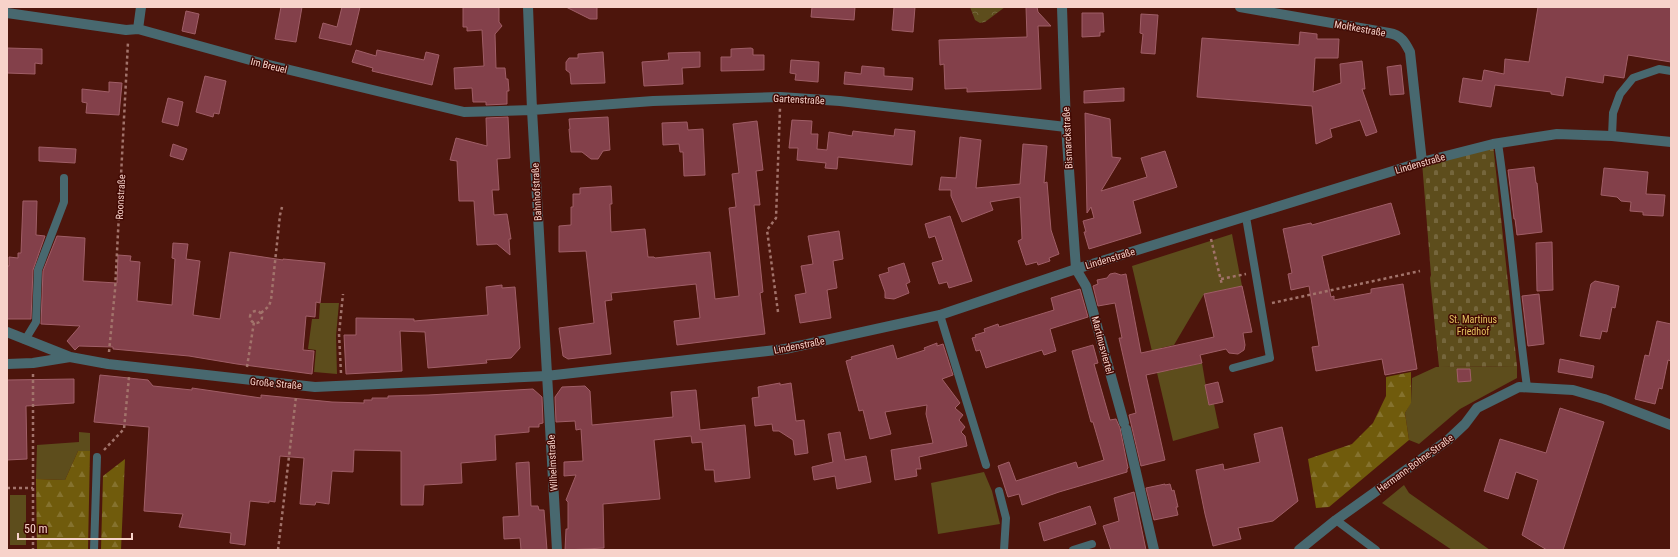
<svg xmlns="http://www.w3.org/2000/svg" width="1678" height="557" viewBox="0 0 1678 557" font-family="'Roboto Condensed',sans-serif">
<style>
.grass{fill:#5d4d1c}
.forest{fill:url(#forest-firs)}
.cemetery{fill:url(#cemetery-stones)}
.park{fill:url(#park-crowns)}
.building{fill:#83404a;stroke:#a05e67}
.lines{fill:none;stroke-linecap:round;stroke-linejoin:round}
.path{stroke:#a2736b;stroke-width:2.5;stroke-dasharray:3 3;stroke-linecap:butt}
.lane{stroke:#48686f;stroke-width:8}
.street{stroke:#48686f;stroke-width:10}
.labels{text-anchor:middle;stroke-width:3;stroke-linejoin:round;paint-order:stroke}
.street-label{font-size:10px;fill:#f7d2ca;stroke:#410903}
.park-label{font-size:10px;fill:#e3c360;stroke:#410903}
</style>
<defs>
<pattern id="forest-firs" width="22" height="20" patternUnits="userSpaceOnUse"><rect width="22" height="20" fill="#705b0c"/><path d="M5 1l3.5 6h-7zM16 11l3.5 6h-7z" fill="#85722e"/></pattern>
<pattern id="cemetery-stones" width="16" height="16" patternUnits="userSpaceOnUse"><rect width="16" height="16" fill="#5d4d1c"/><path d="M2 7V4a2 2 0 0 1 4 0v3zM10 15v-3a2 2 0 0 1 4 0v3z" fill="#75663c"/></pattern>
<pattern id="park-crowns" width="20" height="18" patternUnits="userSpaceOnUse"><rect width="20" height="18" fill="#5d4d1c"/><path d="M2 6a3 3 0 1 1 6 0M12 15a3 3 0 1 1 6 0" fill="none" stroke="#75663c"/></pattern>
</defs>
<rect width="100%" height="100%" fill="#4d150c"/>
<path class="grass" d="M1232 234 1242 286 1204 294 1174 345 1161 348 1167 371 1202 363 1209 405 1214 404 1219 428 1173 441 1132 266Z
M320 303H339L336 336 337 374 314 372 316 350 308 349 312 319H319Z
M1517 366V378L1460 409 1419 444 1409 440 1405 413 1411 402 1412 378 1436 367Z
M79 432 90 433V451H78L65 480 36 479 37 445 79 442Z
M984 472 992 491 1000 524 938 534 931 483Z
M1404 485 1409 493 1490 550H1452L1382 503Z
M10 495H26V545H10Z"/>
<path class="forest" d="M1411 372V403L1405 413 1409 440 1329 507 1316 508 1308 459 1352 444 1373 423 1386 396V377Z
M78 451H90L88 550H37L36 479 65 480Z
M125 459 121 550H101L103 476Z"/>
<path class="cemetery" d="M1493 144 1517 366 1439 367 1430 278 1431 275 1422 162Z"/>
<path class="park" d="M970 7H1005L985 22 980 23 975 20Z"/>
<path class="building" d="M281 7H302L296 42 275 39Z
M342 7H360L351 45 319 38 323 23 337 27Z
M463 7H499V22L502 26 495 34 496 68H505L506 79H508L509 91H507V104L486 105V102H473L472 88 455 89 454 68 484 66 482 30 467 31V27H463Z
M566 7H597V19H590Z
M812 7H855L854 20 811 17Z
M894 7H915L913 32 892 30Z
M1026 7H1037L1038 12 1051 26H1038L1041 89 967 92V88L945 89 944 64 940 65 939 40 1027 37Z
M1538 7H1671V62L1628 55 1624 78 1604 75 1603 83 1566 77 1563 96 1551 94V92L1495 85 1491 107 1459 102 1463 78 1482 81 1484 70 1504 74 1505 59 1529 62Z
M186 11 199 14 195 34 182 31Z
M1082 13H1103L1104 32H1100V36L1082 37Z
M1141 14 1158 15 1155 54 1141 53 1143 34 1140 33Z
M1300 32 1317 34V39H1339L1338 58H1315L1313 92 1341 83 1340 64 1362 61 1365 89H1362L1377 132 1366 136 1360 120 1330 129 1332 137 1316 144 1312 106 1197 97 1202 38 1299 45Z
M7 48 42 49V64L35 63V74L7 73Z
M751 48 753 49V55H764V70L721 71V57H731V49Z
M356 50 376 56 377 50 424 60 426 52 439 55 432 85 372 71 373 68 352 62Z
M603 52 605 83 571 84 570 73 566 70V62L569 58H578V54Z
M700 52V67L682 68 683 84 644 86 642 62 669 60 668 53Z
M791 60 819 62 818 82 795 80 796 74 790 73Z
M1401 65 1404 94 1390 95 1387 67Z
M862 66 884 68V76L913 78 912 90 844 84 845 72 861 74Z
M205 76 226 81 219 114 214 113 213 117 196 112Z
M109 82 122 83 119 115 86 113 87 103 82 102V89L109 92Z
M1124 88V101L1084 103V91Z
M168 98 183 102 178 126 162 122Z
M1085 113 1110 119 1112 157 1121 158 1101 191 1147 177 1141 158 1165 151 1177 187 1133 201 1141 233 1089 249 1084 232H1086L1083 221 1094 218 1091 207 1087 213Z
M508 117 510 158 497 159 499 190H492L494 215 507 214 511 239H509L510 255 497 244 477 245 474 201H459L457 161 450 160 456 138 487 146 486 118Z
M608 117 610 150 603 151 598 159H591L582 152H571L569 129H570L569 119Z
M792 120 812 121 811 134H818L817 149 827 150 829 132 852 136 853 131 894 136 895 129 915 131 912 165 838 157 837 169 825 168 826 163 797 160 798 148H789Z
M757 121 763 170 756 171 760 205H754L763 292 760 293 765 334 677 345 674 321 700 318 696 284 611 293 612 300 605 301 611 354 568 359 563 356 559 328 594 323 586 251 559 252V226L571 225V207H573V194H580V188L611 186 612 204H610L611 232 645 229 648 257H654L655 258 710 252 715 299 739 296 729 208 736 207 732 174 739 173 733 124Z
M687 122 688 130 703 129 705 175 684 176 683 152H680L679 144 663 145 662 123Z
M960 137 981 140 976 188 1020 184 1023 144 1047 146 1044 183 1047 182 1051 230 1059 254 1049 258 1050 261 1038 265 1037 262 1026 265 1018 241 1022 239 1020 197 990 202 993 210 962 222 951 196V190H939L941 177 956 178Z
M173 144 187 149 183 160 170 156Z
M39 147 76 149 75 163 39 161Z
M1534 167 1536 183H1537L1542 232 1517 235 1515 219H1514L1508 170Z
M1604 168 1648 172 1646 194 1665 195 1663 216 1643 215V212L1630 211 1631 202 1621 201 1617 197 1601 195Z
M23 201H37L36 235 45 236 33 270 31 319H7V266H9V257L18 258V253H21Z
M1391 203 1400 234 1322 256 1331 297 1334 296V300L1371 293V289L1403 284 1417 369 1385 375 1382 359 1316 371 1312 347 1319 346 1309 286 1291 290 1288 274 1292 273 1283 229 1311 223 1312 225Z
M950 216 972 281 949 288 947 282 939 284 932 263 943 260 935 236 929 238 925 224Z
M839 231 843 259 833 261 837 288 827 290 831 318 800 323 795 295 806 293 801 266 813 264 808 236Z
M57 236 85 238 83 281 117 283 118 255 131 256 130 261 140 262 137 301 172 305 175 259 172 258 173 243 188 244 186 259 200 261 193 315 220 319 230 252 283 260V259L325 263 320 303 316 302 315 317 306 316 303 350 314 351 312 374 237 364 189 356 113 349V347L79 346 75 350 67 341 80 326 41 324 43 271Z
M1552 242 1553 290 1537 291 1536 243Z
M904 263 910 282 906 284 909 293 894 299 885 298V292L879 275 889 272 888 268Z
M1115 273 1121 275 1126 274 1141 353 1214 337 1204 294 1242 286 1252 332 1243 333 1245 345 1244 350 1238 354 1229 353 1226 349 1200 355 1202 363 1146 375 1165 460 1141 466 1129 415 1136 413 1119 338H1122L1115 303 1098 306 1093 286 1098 284 1097 280 1107 278 1110 274Z
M1595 281 1619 286 1615 308 1612 307 1607 332 1602 331 1600 339 1580 336 1591 284Z
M502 285V288L515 287 520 348 511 358 486 360 487 363 428 368 425 332 400 331 402 371 346 374 344 335H356V318L414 319V321L488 315 486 287Z
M1080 289 1088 317 1050 329 1056 351 1044 355 1042 350 986 368 980 350 976 351 972 338 976 337 975 335 985 332 984 329 998 324 999 327 1054 310 1051 298Z
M1539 294 1544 344 1528 346 1522 296Z
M1657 321 1671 324V361L1668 360 1662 389 1659 388 1655 404 1635 399 1645 355 1649 356Z
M937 343V346L943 344 953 375 942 379 960 403 955 408 963 415 959 420 965 427 961 432 965 436 967 446 919 457 921 469H916L917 476 895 480 891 450 933 443 926 414 927 405 885 412 891 434 870 439 863 410 859 411 846 361 852 359 851 357 893 345 897 359 925 350 924 348Z
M1093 345 1098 363 1094 364 1110 420 1116 419 1120 428 1128 468 1127 469V472L1059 492 1022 505 1019 494 1008 497 998 466 1009 462 1016 481 1076 462 1078 468 1104 460 1093 422H1091L1072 351Z
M1560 359 1594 366 1592 378 1558 372Z
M1457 369H1470L1471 381 1458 382Z
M100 375 148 380 153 386 192 390V388L261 398V395L332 402 364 403V400H372V398H388V396L428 395 533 389 542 397 543 423 539 424V427H529V432L495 435 496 460 461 463 462 483 424 485 423 505H401V451L354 450 353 472 332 471 329 504 316 502 315 505 300 504 304 458 280 456 275 502 269 501V503L250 501 245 545 230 543 231 533 179 527 183 514 144 511 149 427 94 422Z
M74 379V403L26 406 27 459 7 460V380Z
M1218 382 1223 402 1209 405 1205 385Z
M780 383V385L791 383 796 421 804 420 808 453 795 455 793 440 779 431H773L772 424 755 426 752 398 759 397 758 387Z
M585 386 590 391 592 425 673 417 671 392 696 390 700 430 745 425 750 478 715 482 714 470H705L702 442 692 443 691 436 654 440 660 499 603 504 604 548 565 550 566 529H568V502L566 500 576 475 564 476V462L583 461 581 429 576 430 575 421 556 422 555 397 562 387Z
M1560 408 1604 422 1563 550H1547L1522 535 1538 480 1516 472 1508 499 1484 491 1500 439 1546 453Z
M1282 427 1298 501 1273 521 1238 528 1241 539 1213 546 1205 514 1196 470 1223 464 1224 470 1260 462 1254 434Z
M840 432 845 460 866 456 871 482 837 489 835 476 814 480 812 467 833 462 828 434Z
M529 462 531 506H538L539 510H544L547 550H521L520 538 504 539 503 517 519 516 516 463Z
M1165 484V485L1170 484 1172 491 1174 490 1178 507H1176L1178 515 1154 520 1146 488Z
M1134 492 1146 550H1111L1103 526 1119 521 1114 498Z
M1090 506 1096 524 1044 541 1039 523Z"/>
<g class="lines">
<path class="path" d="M1211 239 1222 285
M1221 279 1246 274
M1272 303 1420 271
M250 317a6 6 0 1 1 12 0a6 6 0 1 1-12 0Z
M778 312 767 230 776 218 780 108
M261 313 269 306 271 300 280 215 282 207
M109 352 115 290 128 42
M247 367 254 322
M341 373 339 334 343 294
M33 374V550
M104 450 124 429 129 377
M7 488H33
M278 550 296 397"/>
<path class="lane" d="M1612 136 1613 113 1620 94 1633 78 1659 69 1671 71
M1498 143C1510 224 1516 306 1527 387
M940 315 986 465
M25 340 36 322 38 270 64 202V178
M1233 368 1270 358 1246 217
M999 491 1006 518 1004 550
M1336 520 1376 550
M94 550 97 457
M1073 550 1092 544"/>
<path class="street" d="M528 7 532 110 557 550
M1062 7 1066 127 1076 269 1086 286 1124 423
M1240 7 1389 33C1401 35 1405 42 1410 52L1422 162
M7 13 126 30 138 29 261 63 464 112 532 110 653 101 780 97 840 101 1066 127
M138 29 141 7
M7 332 70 357
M7 364 33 363 70 357 108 364 315 387 546 376 785 349 940 315 1076 269 1422 162 1493 144 1557 134 1612 136 1671 142
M1126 429 1154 550
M1299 550 1336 520 1448 440 1465 424 1477 408 1519 387 1573 390 1604 399 1671 425"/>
</g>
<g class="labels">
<g class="street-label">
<text transform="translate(1360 28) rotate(10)" y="4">Moltkestraße</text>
<text transform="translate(269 65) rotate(14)" y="4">Im Breuel</text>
<text transform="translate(799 99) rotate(3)" y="4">Gartenstraße</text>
<text transform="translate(1067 138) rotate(-93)" y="4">Bismarckstraße</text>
<text transform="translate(1420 163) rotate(-16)" y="4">Lindenstraße</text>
<text transform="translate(536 192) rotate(-93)" y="4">Bahnhofstraße</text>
<text transform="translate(120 197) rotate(-87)" y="4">Roonstraße</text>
<text transform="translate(1110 258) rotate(-17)" y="4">Lindenstraße</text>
<text transform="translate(799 345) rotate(-11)" y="4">Lindenstraße</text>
<text transform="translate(1103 345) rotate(75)" y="4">Martinusviertel</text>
<text transform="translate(276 383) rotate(5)" y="4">Große Straße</text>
<text transform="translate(552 463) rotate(-93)" y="4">Wilhelmstraße</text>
<text transform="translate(1415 463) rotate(-36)" y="4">Hermann-Bohne-Straße</text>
</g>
<g class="park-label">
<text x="1473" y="323">St. Martinus<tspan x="1473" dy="12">Friedhof</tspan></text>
</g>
</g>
<rect width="1678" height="557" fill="none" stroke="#f7d2ca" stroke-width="16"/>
<path d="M18 533v6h114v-6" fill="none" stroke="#f7d2ca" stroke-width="2"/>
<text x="24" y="533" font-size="12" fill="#f7d2ca" stroke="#410903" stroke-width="3" paint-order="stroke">50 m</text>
</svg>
